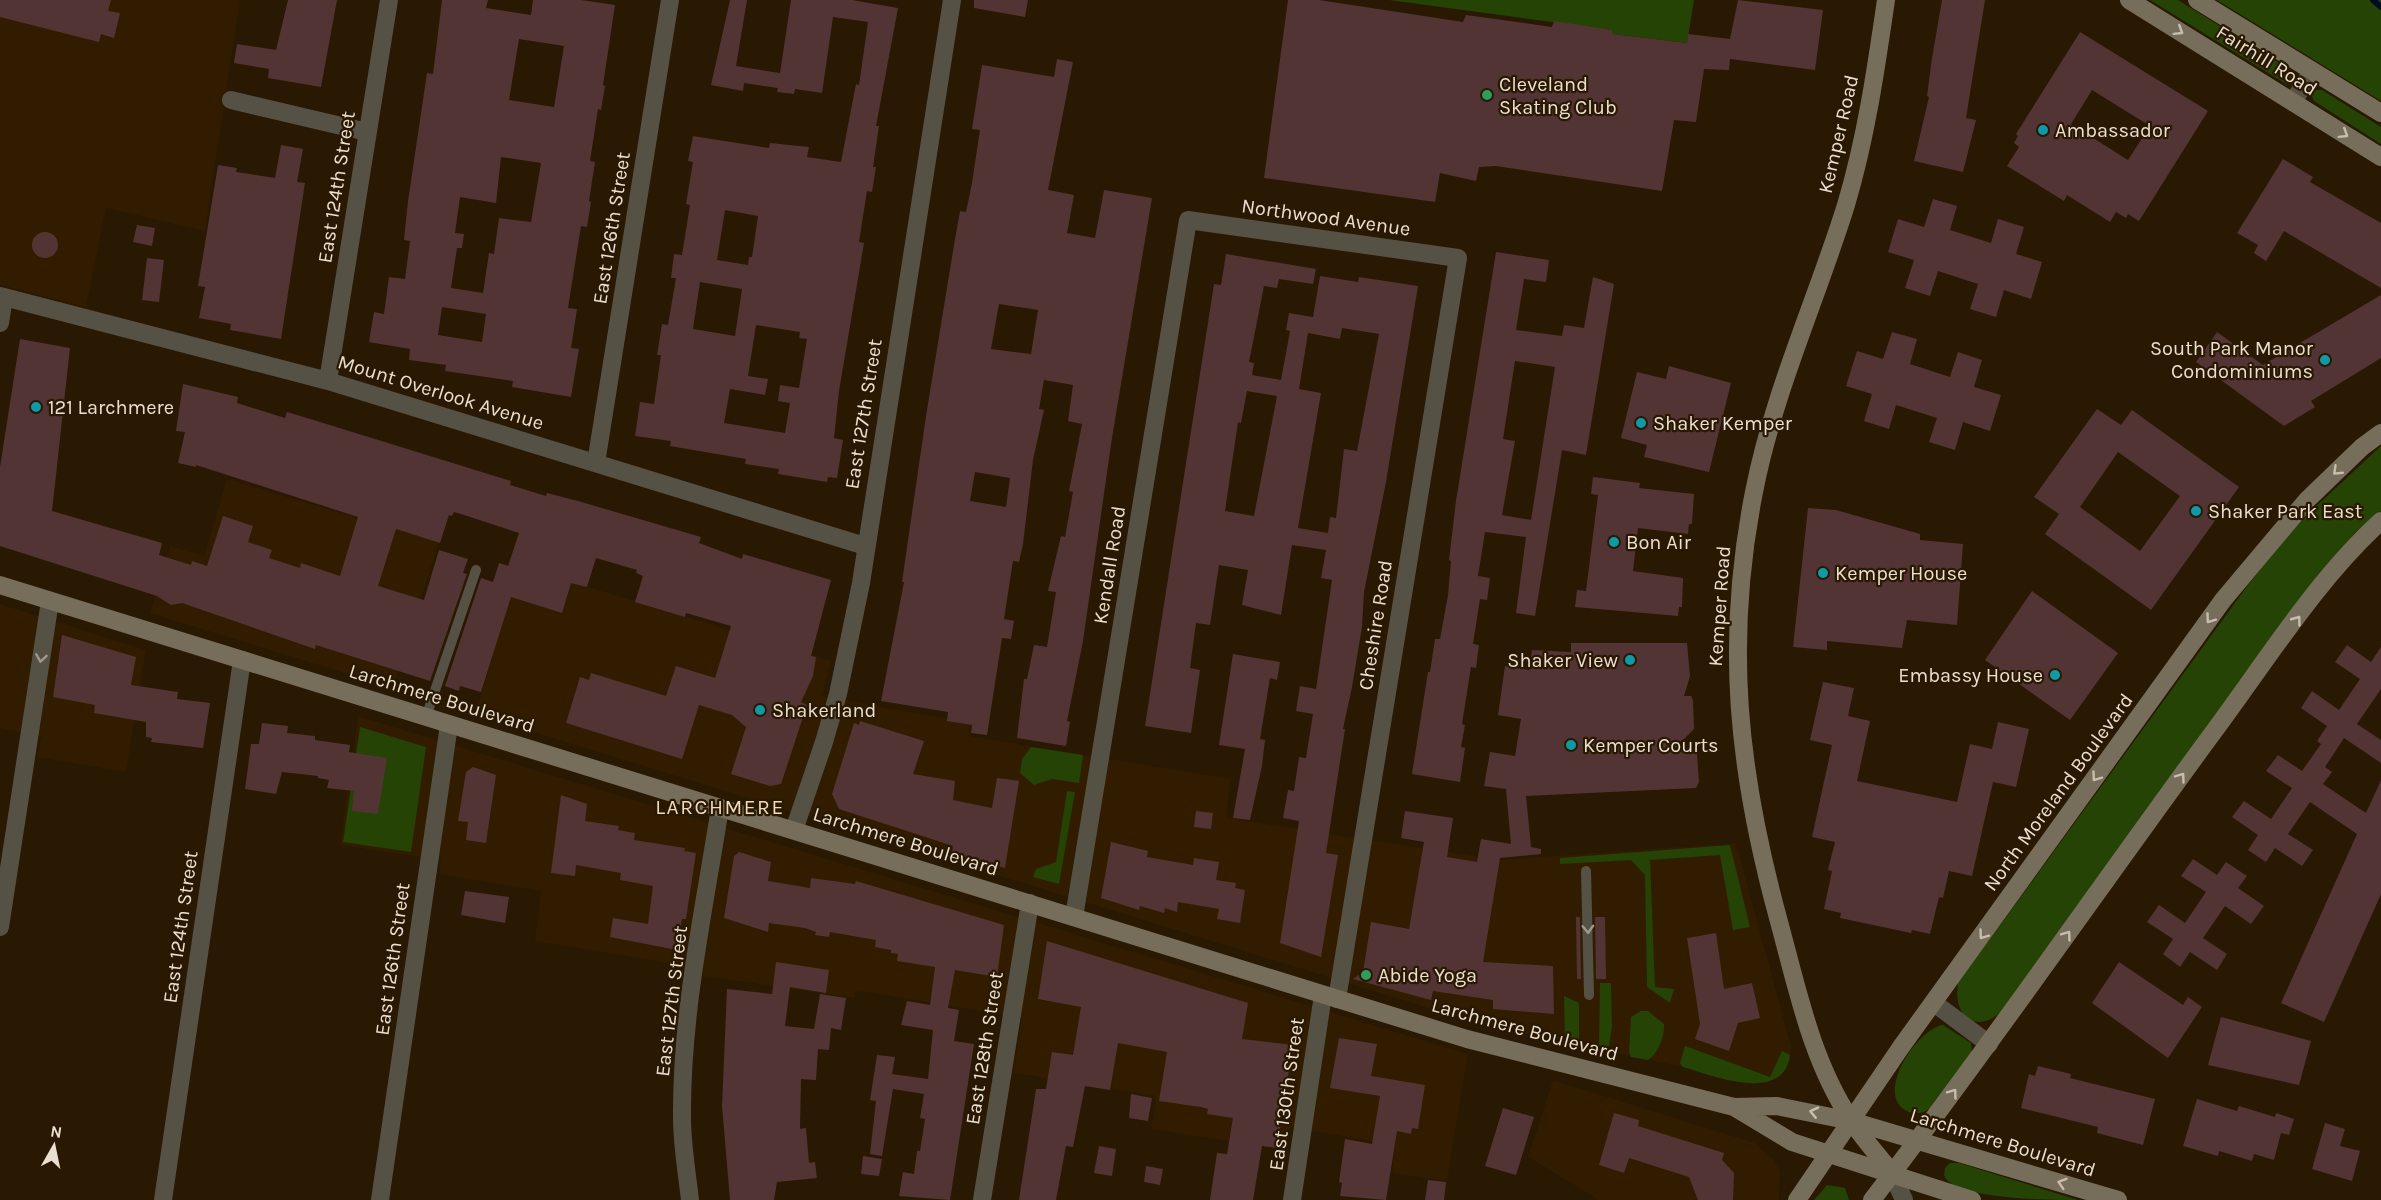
<svg xmlns="http://www.w3.org/2000/svg" width="2381" height="1200" viewBox="0 0 2381 1200" font-family="Karla,sans-serif">
<style>
.built{fill:#311c00}
.green{fill:#244304}
.lines{fill:none;stroke-linecap:round;stroke-linejoin:round}
.stream{stroke:#000d20;stroke-width:6}
.building{fill:#533434;fill-rule:evenodd}
.lane{stroke:#565145;stroke-width:10}
.street{stroke:#565145;stroke-width:18}
.secondary{stroke:#766e5b;stroke-width:18}
.oneway{stroke:#c8bdae}
.oneway2{stroke:#a0988b}
.leisure-dot{fill:#2e9e5b;stroke:#291802;stroke-width:2}
.culture-dot{fill:#0f9aa8;stroke:#291802;stroke-width:2}
.labels{text-anchor:middle;stroke-width:4.5;stroke-linejoin:round;paint-order:stroke}
.street-label{font-size:20px;fill:#ebdfd1;stroke:#291802}
.poi-label{font-size:20px;fill:#ebdfd1;stroke:#291802;text-anchor:start}
.neighbourhood-label{font-size:21px;letter-spacing:1.5px;fill:#f2dabf;stroke:#291802}
</style>
<rect width="100%" height="100%" fill="#291802"/>
<path class="built" d="M0 0H240L205 231 106 208 86 307 0 285Z
M227 479 439 542 393 688 150 613 170 546 204 556Z
M520 566 831 661 821 696 970 723 969 736 1231 779 1226 818 1500 860 1736 843 1791 1046 1790 1060 1783 1072 1773 1079 1752 1085 1683 1067 1487 1026 475 714Z
M0 604 146 650 126 772 37 757 41 736 0 728Z
M358 716 1468 1054 1447 1181 1392 1173 1395 1145 1290 1127 1286 1150 1151 1129 1156 1096 1013 1073 1022 1018 856 990 855 998 703 976 704 969 535 941 541 891 439 874 441 860 340 845Z
M1553 1080 1755 1143 1774 1160 1780 1172 1779 1200H1599L1528 1157Z"/>
<path class="green" d="M1389 0H1694L1687 43 1613 34 1612 30Z
M2150 0H2178L2294 72 2296 81 2293 85 2286 84Z
M2217 0H2381V101Z
M2314 90H2322L2381 127V144L2314 101 2311 94Z
M2381 446V511L2356 532 2317 576 2005 1008C1979 1036 1952 1019 1958 983L2248 585 2296 525Z
M360 727 426 747 411 852 343 842Z
M1031 747 1083 755 1079 783 1052 779 1034 785 1020 773 1022 759Z
M1067 791 1075 792 1059 884 1033 877 1036 869 1056 862Z
M1730 845 1750 927 1733 930 1720 855 1650 860 1655 987 1674 989 1670 1003 1647 987 1645 875 1631 860 1560 864V858Z
M1600 983H1611L1612 1027 1608 1052 1603 1051 1599 1045Z
M1564 996 1579 1003V1039L1574 1045 1565 1043Z
M1641 1011H1648L1664 1024C1665 1036 1658 1054 1648 1060L1631 1057 1629 1052 1631 1017Z
M1943 1025 1971 1043 1972 1053C1961 1067 1944 1099 1931 1108 1923 1114 1913 1115 1905 1110 1875 1092 1918 1028 1943 1025Z
M1685 1046 1770 1077 1782 1051 1790 1055C1784 1105 1711 1075 1683 1067L1680 1063Z
M1950 1163H1959L2078 1200C2054 1200 1951 1200 1944 1175L1945 1168Z
M1827 1185 1845 1188 1849 1200H1814Z"/>
<g class="lines">
<path class="stream" d="M2373 0 2381 7"/>
</g>
<path class="building" d="M0 0H111L108 11 120 13 114 38 101 34 99 42 0 17Z
M288 0H337L321 87 268 78 269 69 234 63 237 44 276 50Z
M442 0H488L486 8 531 15 533 0H581L615 5 603 85 605 86 601 110 598 109 590 161 595 162 589 201 591 202 587 227 581 226 568 308 577 309 571 348 579 349 571 397 512 387 513 381 445 371 446 365 409 360 410 349 369 342 374 312 384 314 389 277 405 279 410 241 404 240 408 201 427 73 433 74ZM519 39 564 46 554 107 509 100ZM501 157 541 163 531 222 499 218 494 254 489 253 483 293 451 288 457 248H462L464 234 455 233 460 197 496 203ZM442 307 486 314 482 342 438 335Z
M730 0H747L736 66 780 73 791 0H852L898 8 876 126H879L873 167H876L872 192 867 191 859 242 864 243 839 391 834 438 843 440 837 478 828 477 827 482 778 474 779 469 745 464 746 459 670 446 671 441 635 436 640 402 654 404 661 355H657L662 324 668 325 676 278H671L674 254 682 255 690 205 686 204 693 162 688 161 693 136 769 148 770 143 809 147 807 157 841 162 856 84 859 85 868 22 833 17 822 93 795 89 794 94 777 92 778 88 744 83 743 91 711 85ZM725 210 758 216 752 257H749L748 265 717 260ZM700 282 742 289 735 336 693 329ZM756 325 800 332 799 338 807 339 799 388 780 385 778 401 790 403 785 433 724 423 730 389 765 395 768 379 748 376Z
M974 0H1028L1025 17 974 8Z
M1288 0H1319L1463 22 1466 15 1552 27 1554 21 1612 30 1613 34 1687 43 1688 34 1730 39 1738 0 1823 10 1815 70 1730 59 1729 70 1704 69 1696 122 1674 120 1662 191 1496 166 1479 167 1476 181 1440 173 1435 202 1264 178Z
M1942 0H1985L1966 118 1976 120 1963 172 1914 161 1929 97 1927 96 1932 58Z
M2080 32 2208 111 2139 221 2128 214 2126 218 2116 212 2110 222 2067 195 2064 201 2007 166 2019 147 2014 143 2018 136 2016 134ZM2092 90 2150 126 2128 160 2071 124Z
M1057 59 1073 62 1048 190 1074 195 1067 233 1095 238 1104 190 1152 198 1112 438 1083 641 1067 721 1070 722 1066 746 1017 738 1024 679H1027L1034 645 1047 647 1056 592 1048 591 1061 536 1065 537 1073 492 1069 491 1082 424 1068 421 1073 385 1044 380 1039 409 1044 410 1033 460 1023 544 1019 562 1013 561 1004 619 1014 621 1011 639 1002 638 987 735 971 733 972 725 947 721 948 712 881 701 904 582H902L926 416 954 245 960 211 966 212 972 183 980 130 972 129 982 65 1054 77ZM999 304 1038 310 1031 354 991 349ZM975 472 1010 478 1006 507 970 501Z
M281 145 303 149 297 182 305 183 281 339 230 330 231 324 199 318 205 287 198 286 218 165 237 168 236 172 275 178Z
M2283 159 2313 177 2310 182 2381 223V288L2284 231 2266 261 2254 253 2258 245 2237 233Z
M1933 199 1957 206 1950 230 1991 243 1998 219 2024 227 2016 254 2042 262 2031 299 2004 290 1996 317 1970 309 1978 284 1938 271 1930 296 1905 288 1914 260 1888 252 1898 219 1924 227Z
M137 225 155 228 152 246 133 242Z
M32 245a13 13 0 1 1 26 0a13 13 0 1 1-26 0Z
M1496 252 1549 260 1546 282 1524 279 1516 330 1562 336 1564 325 1584 328 1593 277 1614 284 1586 455 1562 450 1535 616 1516 613 1526 537 1485 532 1478 576 1490 578 1487 600 1480 599 1473 644 1479 645 1476 668 1471 667 1462 724 1465 725 1461 747 1465 748 1460 782 1412 774 1428 672H1430L1435 639H1440L1448 595 1451 561 1449 560 1456 501ZM1515 361 1555 367 1531 520 1502 515 1515 441 1503 439Z
M1226 254 1316 269 1313 284 1279 279 1277 288 1264 286 1249 362 1254 363 1252 375 1281 380 1290 331 1286 330 1289 313 1313 317 1320 276 1358 282 1359 277 1418 286 1386 482 1364 592 1362 627 1352 687 1343 729H1345L1326 853 1338 855 1321 957 1280 943 1299 821 1283 818 1288 790 1294 791 1299 757 1306 758 1313 714 1296 711 1300 686 1316 689 1332 580 1321 578 1326 550 1292 545 1281 615 1242 605 1248 570 1219 565 1210 625 1196 623 1190 668 1200 670 1191 733 1145 726 1214 284 1221 285ZM1342 328 1379 334 1357 451 1344 449 1336 518 1330 517 1328 533 1298 528 1321 393 1299 389 1308 333 1340 339ZM1247 391 1277 396 1254 516 1225 511 1238 422 1241 423Z
M147 258 164 260 159 302 142 300Z
M2381 295V358L2311 401 2315 407 2284 426 2196 362 2217 332 2263 365Z
M1892 332 1917 339 1910 364 1950 377 1958 352 1982 360 1974 387 2001 395 1990 431 1963 422 1955 450 1929 442 1937 418 1896 405 1889 429 1864 421 1872 394 1846 386 1857 351 1883 359Z
M20 339 70 348 52 511 162 543 159 555 191 565 192 561 207 566 223 516 253 526 248 542 272 550 269 558 300 568 301 563 340 576 358 517 196 465V467L178 463 185 432 176 431 183 384 238 397 237 403 285 418 287 412 320 422 511 481 510 485 546 496 547 493 578 501 701 537 699 543 742 559 743 554 831 580 811 656 816 657 813 676 801 702 807 705 781 784 770 786 731 774 746 727 732 715 699 705 682 759 566 723 580 677 589 680 591 673 666 696 676 666 715 678 731 626 686 613 685 617 635 602 643 576 636 573 637 570 596 558 587 587 571 583 562 613 511 597 481 692 460 686 459 691 445 686 481 578 493 582 499 563 508 566 519 533 464 515 454 512 452 516 449 515 440 543 396 529 378 586 424 600 439 550 468 559 463 573 467 574 430 681 316 645 315 649 182 603 171 605 157 596 0 546V467Z
M1669 366 1731 383 1709 472 1644 457 1647 445 1621 438 1637 372 1666 379Z
M2097 409 2121 425 2132 410 2239 487 2151 610 2045 534 2059 514 2034 497ZM2118 452 2180 496 2140 551 2080 507Z
M1593 477 1640 483 1639 488 1694 494 1692 524H1689L1688 534 1638 528 1633 571 1683 578 1682 607H1679L1678 616 1575 607 1577 590 1586 591 1598 495 1591 494Z
M1808 508 1836 510 1920 534V540L1963 544 1957 625 1907 620 1902 648 1827 641V650L1793 647Z
M2032 591 2118 653 2070 720 1985 660Z
M62 635 136 657 131 685 178 692 177 699 210 703 203 748 151 742 152 738 146 737V722L94 713 95 705 53 697Z
M1571 643H1687L1690 676 1684 696H1691L1693 700 1694 729 1679 744 1697 754 1699 782 1696 788 1526 796 1531 847 1541 849V854L1500 858 1483 962 1553 966 1554 1014 1493 1009V1000L1433 991 1431 1000 1353 979 1363 972 1371 922 1409 929 1424 842 1401 838 1405 811 1453 818 1447 857 1477 862 1481 839 1511 844 1506 789 1484 786 1490 752 1515 756 1521 719 1498 715 1505 666 1529 670 1532 650 1571 652Z
M2347 645 2371 662 2381 647V689L2357 724 2381 740V763L2344 738 2325 767 2332 772 2323 784 2366 813 2381 780V894L2324 1022 2281 1003 2357 834 2310 802 2288 834 2313 850 2302 866 2275 848 2266 862 2248 850 2258 835 2232 817 2244 801 2271 819 2292 788 2266 771 2278 755 2302 771 2321 744 2317 741 2327 726 2301 708 2312 691 2339 710 2360 679 2335 662Z
M1233 654 1280 662 1277 680 1270 678 1260 739 1265 740 1262 766 1250 820 1233 818 1245 749 1219 745Z
M1823 682 1854 688 1848 716 1870 721 1857 781 1957 802 1970 744 1992 749 1998 722 2029 729 2016 787 1993 782 1972 876 1949 871 1943 898 1939 897 1930 934 1912 930 1911 933 1840 918 1841 913 1824 909 1832 871 1828 870 1835 842 1812 837 1832 745 1810 740Z
M860 721 924 741 913 774 955 781 953 800 992 808 997 778 1019 781 1005 868 952 854 953 846 839 809 832 794 854 723 859 725Z
M262 723 288 726 287 733 315 736V740L350 745 349 752 387 758 378 814 352 811 354 791 327 788 329 780 318 778V776L282 772 276 794 245 789 251 744H259Z
M473 767 496 775 486 843 466 840 468 822 458 821 466 772Z
M561 795 587 804 585 821 619 826 618 830 635 833 634 840 685 848 684 851 696 853 686 919H682L677 950 610 937 613 918 648 924 653 886 620 880 621 873 576 865 575 876 551 873Z
M1196 811 1213 813 1211 829 1194 827Z
M1111 842 1148 851 1147 857 1193 865 1194 858 1219 862 1216 880 1236 883 1235 888 1245 890 1240 923 1217 919 1219 909 1178 902 1177 912 1165 908 1164 913 1140 906 1139 910 1101 898Z
M739 852 771 862 768 881 810 888 811 878 855 884 856 881 1004 925 997 977 955 970 948 1008 959 1010 954 1041 974 1044 950 1200 899 1196 903 1172 914 1174 917 1151H920L925 1119 920 1118 924 1094 893 1089 882 1156 870 1154 876 1101 870 1100 877 1055 895 1057 892 1074 928 1079 933 1030 901 1025 907 1001 930 1005 935 967 897 961 898 954 891 953V950L875 947 876 940 830 932 829 937 815 935 816 932 805 928 769 923 768 932 724 918 734 856Z
M2193 859 2217 875 2226 862 2247 876 2238 888 2264 906 2251 924 2225 906 2203 938 2227 954 2217 970 2190 952 2180 967 2163 954 2173 939 2147 922 2159 905 2185 923 2206 892 2181 876Z
M465 891 509 897 505 923 461 915Z
M1576 917H1580L1581 979H1577Z
M1595 917H1605L1606 979H1596Z
M1716 933 1724 989 1752 983 1760 1018 1738 1023 1729 1051 1695 1039 1700 1024 1687 938Z
M1047 941 1248 1003 1242 1039 1293 1045 1277 1148 1262 1146 1253 1200H1210L1217 1153 1227 1154 1233 1118 1207 1114 1208 1109 1201 1107 1159 1101 1167 1052 1118 1043 1110 1090 1085 1086 1073 1147 1066 1146 1056 1200H1019L1036 1089H1046L1052 1052 1073 1055 1081 1007 1038 999Z
M776 962 829 970 826 993 790 987 785 1026 814 1029 820 994 846 998 841 1030 831 1028 829 1050 818 1049 816 1080 801 1079 800 1129 806 1128 809 1163 815 1162 817 1178 777 1182 774 1200H730L722 1106 727 989 772 994Z
M2119 962 2183 1005 2188 997 2202 1007 2168 1058 2092 1003Z
M2221 1017 2311 1041 2299 1085 2208 1065Z
M1339 1038 1377 1044 1371 1076 1425 1085 1418 1129 1412 1128 1411 1134 1397 1131 1386 1200 1340 1196 1342 1183 1339 1182 1345 1139 1372 1144 1380 1096 1330 1088Z
M2038 1066 2071 1074 2070 1078 2155 1099 2143 1145 2097 1133 2098 1127 2021 1108 2029 1074 2035 1076Z
M1131 1094 1152 1098 1148 1121 1129 1118Z
M2197 1099 2237 1111 2239 1106 2275 1117 2276 1113 2294 1119 2289 1135 2281 1133 2274 1160 2254 1154 2252 1161 2219 1151 2218 1156 2183 1146Z
M1503 1108 1534 1117 1516 1175 1485 1166Z
M1614 1113 1639 1120 1638 1126 1724 1153 1722 1160 1734 1173 1733 1200H1698L1689 1177 1629 1158 1624 1173 1599 1165Z
M2325 1123 2345 1129 2340 1146 2360 1151 2352 1181 2312 1169Z
M1099 1146 1116 1149 1112 1176 1094 1173Z
M863 1156 882 1159 879 1176 861 1174Z
M1146 1166 1163 1169 1160 1185 1144 1182Z
M1428 1180 1446 1182 1444 1200H1425Z"/>
<g class="lines">
<path class="lane" d="M426 717 476 570
M1586 871 1589 995"/>
<path class="street" d="M231 100 367 132
M2293 102 2312 71
M0 296 328 381 865 546
M0 323 4 297
M328 381 389 0
M596 463 670 0
M794 830 824 742 838 694 861 583 952 0
M1074 917 1188 220 1458 258 1337 999
M0 927 50 601
M1934 1003 1989 1044
M1892 1173 1904 1200
M163 1200 242 660
M380 1200 449 725
M690 1200C687 1173 682 1145 682 1118 681 1014 704 910 720 808
M982 1200 1030 903
M1292 1200 1323 995"/>
<path class="secondary" d="M1886 0C1876 69 1866 138 1846 205 1816 301 1773 394 1754 492 1724 643 1738 771 1778 918 1797 987 1811 1060 1851 1120 1863 1139 1879 1156 1892 1173
M2129 0 2381 157
M2197 0 2381 113
M0 585 1467 1039 1734 1107 1777 1106 1851 1121 2118 1200
M1734 1107 1792 1142 1972 1200
M1797 1200 1901 1047 2223 600 2307 500 2362 447 2381 433
M1872 1200C1988 1049 2096 892 2209 738 2263 666 2315 581 2381 521"/>
</g>
<defs><path id="oneway-chevron" d="M-2-3.5L2.5 0L-2 3.5" fill="none" stroke-width="1.6" stroke-linecap="round" stroke-linejoin="round" transform="scale(1.5)"/></defs>
<g class="oneway">
<use href="#oneway-chevron" transform="translate(2179 31) rotate(32)"/>
<use href="#oneway-chevron" transform="translate(2344 134) rotate(32)"/>
<use href="#oneway-chevron" transform="translate(2337 471) rotate(136)"/>
<use href="#oneway-chevron" transform="translate(2210 619) rotate(126)"/>
<use href="#oneway-chevron" transform="translate(2297 620) rotate(-53)"/>
<use href="#oneway-chevron" transform="translate(2096 777) rotate(126)"/>
<use href="#oneway-chevron" transform="translate(2181 777) rotate(-54)"/>
<use href="#oneway-chevron" transform="translate(1983 935) rotate(126)"/>
<use href="#oneway-chevron" transform="translate(2067 935) rotate(-54)"/>
<use href="#oneway-chevron" transform="translate(1953 1093) rotate(-54)"/>
<use href="#oneway-chevron" transform="translate(1814 1112) rotate(-167)"/>
<use href="#oneway-chevron" transform="translate(2062 1183) rotate(-163)"/>
</g>
<g class="oneway2">
<use href="#oneway-chevron" transform="translate(41 658) rotate(99)"/>
<use href="#oneway-chevron" transform="translate(1588 929) rotate(88)"/>
</g>
<g class="leisure-dot">
<circle cx="1487" cy="95" r="6"/>
<circle cx="1366" cy="975" r="6"/>
</g>
<g class="culture-dot">
<circle cx="2043" cy="130" r="6"/>
<circle cx="2325" cy="360" r="6"/>
<circle cx="36" cy="407" r="6"/>
<circle cx="1641" cy="423" r="6"/>
<circle cx="2196" cy="511" r="6"/>
<circle cx="1614" cy="542" r="6"/>
<circle cx="1823" cy="573" r="6"/>
<circle cx="1630" cy="660" r="6"/>
<circle cx="2055" cy="675" r="6"/>
<circle cx="760" cy="710" r="6"/>
<circle cx="1571" cy="745" r="6"/>
</g>
<g class="labels">
<g class="street-label">
<text transform="translate(2267 60) rotate(32)" y="7">Fairhill Road</text>
<text transform="translate(1838 134) rotate(-77)" y="7">Kemper Road</text>
<text transform="translate(336 187) rotate(-81)" y="7">East 124th Street</text>
<text transform="translate(1326 217) rotate(8)" y="7">Northwood Avenue</text>
<text transform="translate(611 228) rotate(-81)" y="7">East 126th Street</text>
<text transform="translate(441 392) rotate(17)" y="7">Mount Overlook Avenue</text>
<text transform="translate(863 414) rotate(-81)" y="7">East 127th Street</text>
<text transform="translate(1109 565) rotate(-81)" y="7">Kendall Road</text>
<text transform="translate(1719 606) rotate(-86)" y="7">Kemper Road</text>
<text transform="translate(1375 625) rotate(-81)" y="7">Cheshire Road</text>
<text transform="translate(442 698) rotate(17)" y="7">Larchmere Boulevard</text>
<text transform="translate(2058 792) rotate(-54)" y="7">North Moreland Boulevard</text>
<text transform="translate(906 841) rotate(17)" y="7">Larchmere Boulevard</text>
<text transform="translate(180 927) rotate(-82)" y="7">East 124th Street</text>
<text transform="translate(392 959) rotate(-82)" y="7">East 126th Street</text>
<text transform="translate(671 1001) rotate(-83)" y="7">East 127th Street</text>
<text transform="translate(1525 1029) rotate(15)" y="7">Larchmere Boulevard</text>
<text transform="translate(984 1048) rotate(-81)" y="7">East 128th Street</text>
<text transform="translate(1286 1094) rotate(-82)" y="7">East 130th Street</text>
<text transform="translate(2003 1142) rotate(17)" y="7">Larchmere Boulevard</text>
</g>
<g class="poi-label">
<text x="1499" y="91">Cleveland<tspan x="1499" dy="23">Skating Club</tspan></text>
<text x="2055" y="137">Ambassador</text>
<text x="2313" y="355" text-anchor="end">South Park Manor<tspan x="2313" dy="23">Condominiums</tspan></text>
<text x="48" y="414">121 Larchmere</text>
<text x="1653" y="430">Shaker Kemper</text>
<text x="2208" y="518">Shaker Park East</text>
<text x="1626" y="549">Bon Air</text>
<text x="1835" y="580">Kemper House</text>
<text x="1618" y="667" text-anchor="end">Shaker View</text>
<text x="2043" y="682" text-anchor="end">Embassy House</text>
<text x="772" y="717">Shakerland</text>
<text x="1583" y="752">Kemper Courts</text>
<text x="1378" y="982">Abide Yoga</text>
</g>
<g class="neighbourhood-label">
<text x="720" y="814">LARCHMERE</text>
</g>
</g>
<g transform="translate(54 1146) rotate(9)" stroke="#291802" stroke-width="4.5" paint-order="stroke">
<path d="M0-4.5L10 22L0 15L-10 22Z" fill="#ebdfd1"/>
<text y="-9" font-size="16" font-weight="bold" text-anchor="middle" fill="#ebdfd1">N</text>
</g>
</svg>
